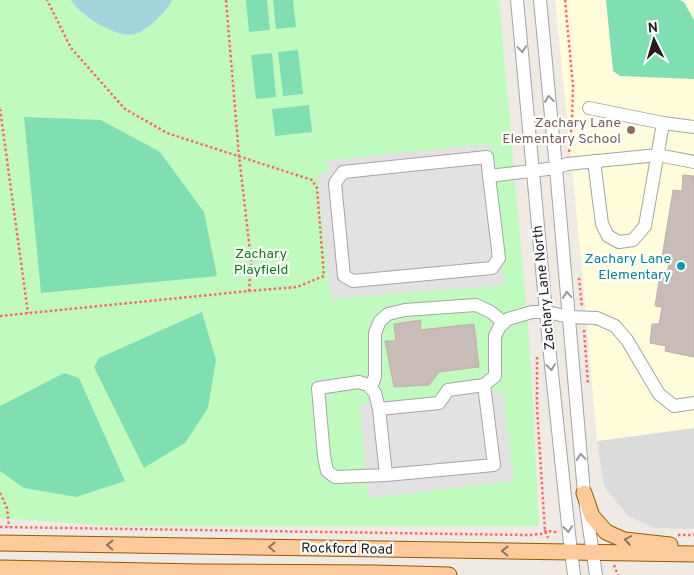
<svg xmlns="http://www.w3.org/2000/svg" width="694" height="575" viewBox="0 0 694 575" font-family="Overpass,sans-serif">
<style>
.residential{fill:#dcdbdb}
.education{fill:#fffcdc}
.park{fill:#c0fabf}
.pitch{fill:#80dfb2}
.parking{fill:#e2e2e2}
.water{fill:#a3d5dd}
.building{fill:#c7bcb7;stroke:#c1afa6}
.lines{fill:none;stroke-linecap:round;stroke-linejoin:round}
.minor-casing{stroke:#a5a5a5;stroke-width:14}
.major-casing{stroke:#975800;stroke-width:17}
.path{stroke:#fb6a68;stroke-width:2.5;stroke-dasharray:2.5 2.5;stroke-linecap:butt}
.minor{stroke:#fff;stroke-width:12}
.major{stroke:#fdca9b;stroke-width:15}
.oneway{stroke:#9a9a9a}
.oneway2{stroke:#8e745c}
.education-dot{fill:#8d6e63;stroke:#fff;stroke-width:2}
.culture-dot{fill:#0f9aa8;stroke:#fff;stroke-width:2}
.labels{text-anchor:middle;stroke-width:4.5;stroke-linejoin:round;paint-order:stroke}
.education-label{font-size:14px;fill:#785e54;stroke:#fff;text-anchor:end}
.park-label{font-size:14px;fill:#0b7d0a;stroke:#fff}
.culture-label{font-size:14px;fill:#0d838f;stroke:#fff;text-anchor:end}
.street-label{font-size:14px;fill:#1e1e1e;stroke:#fff}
</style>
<rect width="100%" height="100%" fill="#efeae3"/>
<path class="residential" d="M694 428V529L655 528 628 516 604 486 597 441Z"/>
<path class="education" d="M555 0H694V428L597 441 581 259Z"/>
<path class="park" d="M0 0H499L530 348 539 526H110L0 518Z"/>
<path class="pitch" d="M246 0H267L270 30 249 32Z
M273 0H293L296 27 276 29Z
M606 0H680L684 2 694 20V79L620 76 613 71Z
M298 50 303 94 283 96 278 52Z
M272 53 276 97 256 99 251 55Z
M309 105 312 132 275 136 272 109Z
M24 117 101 120 160 152 204 212 217 276 41 293Z
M202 312 216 360 208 408 185 443 144 468 94 367 99 358Z
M64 373 79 378 125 481 76 497 24 488 0 471V406Z"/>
<path class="parking" d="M491 144 504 285 331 299 317 173 328 172 327 160Z
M503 391 514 481 368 498 360 405Z"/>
<path class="water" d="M71 0H172C166 12 147 31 135 34 117 39 80 15 71 0Z"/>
<path class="building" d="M683 175 694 176V357L665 351 666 346 650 343 652 324H659L662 307 655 306 660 274H667L670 259 662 257 673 190 682 191Z
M421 320 420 330 474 324 479 367 439 372 429 385 394 387 385 341H396L394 324Z"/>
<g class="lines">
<g class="minor-casing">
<path id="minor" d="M517 0 550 355 569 534 574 575
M540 0 556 168 584 493 596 575
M589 108 663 123
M594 161 602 224 608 236 619 242 633 240 645 226 663 123 694 127
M489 176 499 258 492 268 353 281 344 276 335 183 343 172 487 157 489 176 556 168 567 164 658 155 694 162
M484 385 494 465 386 475 379 409 439 403 448 390 484 385 495 376V336L500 326 508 319 532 312H547L569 317 597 318 615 326 627 340 659 394 674 406 694 403
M371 388 375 376V333L380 321 388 314 405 310 476 305 491 312 504 323
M379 409 375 393 368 385 359 382 318 388 324 456 327 471 335 477 386 475"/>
</g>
<g class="major-casing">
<path id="major" d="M584 493 592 516 606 532 624 540 670 545
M0 543 694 554
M0 568 199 572 374 573 449 575"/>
</g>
<path class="path" d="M226 0 239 156 251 260 249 291
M565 0 573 86 572 122 569 153
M0 109 28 313
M579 278 582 307
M0 316 249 291 297 287 324 276 317 188 312 180 167 133 125 109 71 48 47 0
M584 330 588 384
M537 357V408L545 531 548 538
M0 493 7 508 9 527
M0 527 456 534 530 535 541 534 545 531 557 532
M678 535H694
M614 565 618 575"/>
<use href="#minor" class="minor"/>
<use href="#major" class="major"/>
</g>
<defs><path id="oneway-chevron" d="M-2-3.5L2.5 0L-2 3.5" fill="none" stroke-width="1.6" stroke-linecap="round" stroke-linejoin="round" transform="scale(1.25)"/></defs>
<g class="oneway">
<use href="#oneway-chevron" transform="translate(522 49) rotate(85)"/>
<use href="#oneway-chevron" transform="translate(549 99) rotate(-96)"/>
<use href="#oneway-chevron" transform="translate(567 295) rotate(-95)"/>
<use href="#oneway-chevron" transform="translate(551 367) rotate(84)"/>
<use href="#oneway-chevron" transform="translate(581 457) rotate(-95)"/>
<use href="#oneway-chevron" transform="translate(568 529) rotate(84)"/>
</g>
<g class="oneway2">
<use href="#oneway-chevron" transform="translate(628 540) rotate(-170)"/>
<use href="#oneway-chevron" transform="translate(110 545) rotate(-179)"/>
<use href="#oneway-chevron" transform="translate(272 547) rotate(-179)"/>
<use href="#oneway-chevron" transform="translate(505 551) rotate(-179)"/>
</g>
<circle class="education-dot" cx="631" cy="130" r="5"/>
<circle class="culture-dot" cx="681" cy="266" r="5"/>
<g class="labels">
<g class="education-label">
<text x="621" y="127">Zachary Lane<tspan x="621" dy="16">Elementary School</tspan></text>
</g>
<g class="park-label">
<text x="261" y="258">Zachary<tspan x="261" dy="16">Playfield</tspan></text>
</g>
<g class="culture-label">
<text x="671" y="263">Zachary Lane<tspan x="671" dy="16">Elementary</tspan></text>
</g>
<g class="street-label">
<text transform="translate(543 288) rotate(-96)" y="5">Zachary Lane North</text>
<text transform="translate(347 548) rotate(1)" y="5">Rockford Road</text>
</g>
</g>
<g transform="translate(654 40) rotate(355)" stroke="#ffffff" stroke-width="4" paint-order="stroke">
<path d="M0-4L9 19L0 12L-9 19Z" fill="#1e1e1e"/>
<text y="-8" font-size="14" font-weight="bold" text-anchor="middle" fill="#1e1e1e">N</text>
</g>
</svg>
